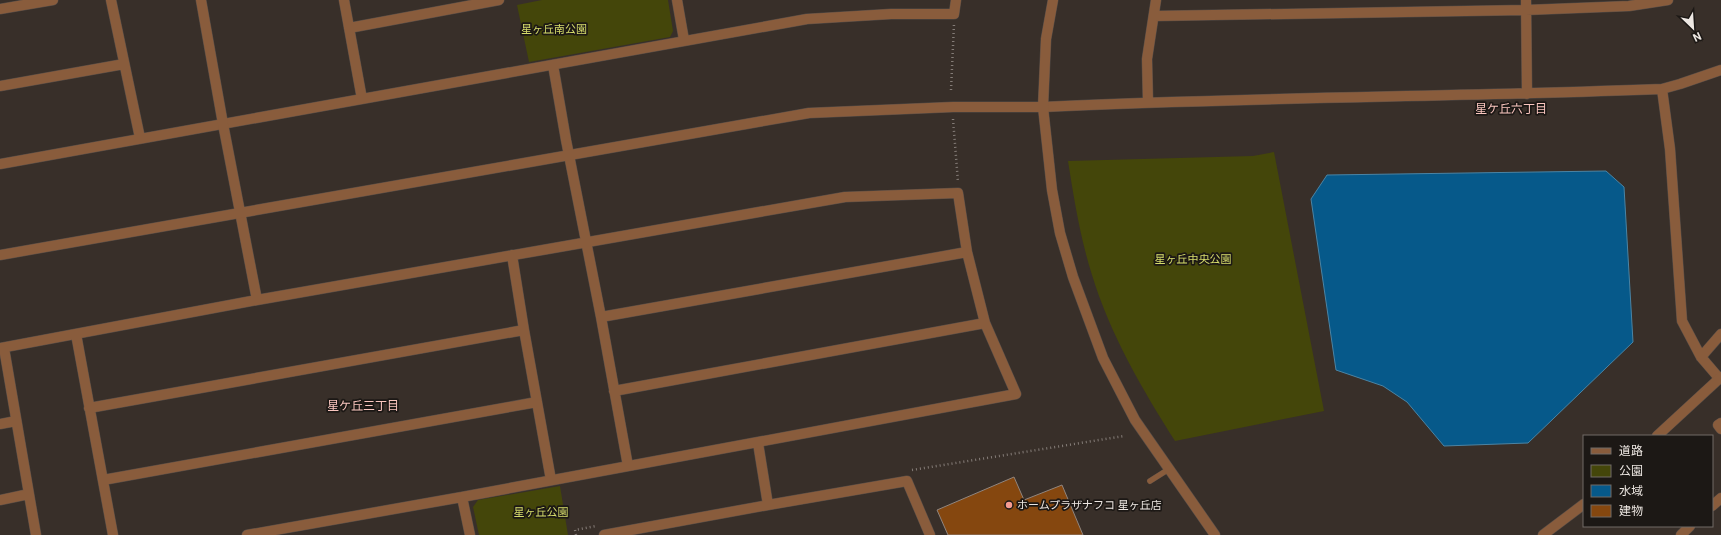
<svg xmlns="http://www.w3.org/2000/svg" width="1721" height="535" viewBox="0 0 1721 535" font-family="Roboto,'Noto Sans JP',sans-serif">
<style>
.green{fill:#44460a}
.water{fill:#06598a;stroke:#4b84a4}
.building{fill:#85470f;stroke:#90857e}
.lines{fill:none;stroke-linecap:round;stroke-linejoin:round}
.service-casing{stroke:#554c47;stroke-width:6}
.minor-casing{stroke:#554c47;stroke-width:11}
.tertiary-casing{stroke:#554c47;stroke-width:11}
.path{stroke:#847c77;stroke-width:2.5;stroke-dasharray:1 3;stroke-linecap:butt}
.service{stroke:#895c3c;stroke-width:5.5}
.minor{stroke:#895c3c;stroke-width:10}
.tertiary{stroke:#895c3c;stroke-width:10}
.poi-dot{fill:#f59c91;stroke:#1c1815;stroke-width:1.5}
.labels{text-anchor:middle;stroke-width:3.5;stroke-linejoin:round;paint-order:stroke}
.park-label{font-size:11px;fill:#d6dc6b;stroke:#1c1815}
.poi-label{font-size:11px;fill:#ede7e2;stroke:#1c1815;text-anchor:start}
.neighbourhood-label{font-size:12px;fill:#fac6bf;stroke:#1c1815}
</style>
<rect width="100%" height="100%" fill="#382f29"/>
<path class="green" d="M542 0H668L673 31 670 37 529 62 517 5Z
M1274 152 1324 411 1175 441C1142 389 1110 334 1092 275 1080 237 1074 199 1068 161L1253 156Z
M560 486 568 535H479L473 507 478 500Z"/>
<path class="water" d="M1606 171 1624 187 1633 342 1528 443 1444 446 1407 402 1383 386 1336 370 1311 199 1327 175Z"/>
<path class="building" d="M1014 477 1024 500 1062 485 1083 535H948L937 510Z"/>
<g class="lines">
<g class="service-casing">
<path id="service" d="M1150 481 1169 469"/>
</g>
<g class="minor-casing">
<path id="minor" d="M111 0 140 138
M344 0 362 99
M677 0 684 40
M1526 0 1527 94
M0 9 53 0
M1154 16 1526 10 1629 6 1668 0
M349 28 499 0
M553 65 566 140 601 317 628 466
M0 86 124 64
M1662 89 1670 149 1682 321 1701 357 1719 378
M1148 102 1147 59 1156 0
M1043 107C1249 97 1456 97 1662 89L1680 84 1721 70
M0 164 807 19 891 14H954L956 0
M240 212 257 300
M512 255 524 330 551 480
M601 317 967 252
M76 334 113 535
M0 348 257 300 845 197 958 193 967 252 985 323 1016 394 462 497 247 535
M4 348 36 535
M1701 357 1721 334
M614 391 985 323
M89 408 524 330
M1721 423 1718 425 1721 429
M0 424 16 421
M758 443 768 505
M103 480 537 402
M462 497 470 535
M0 500 29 494
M1712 506 1721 498
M604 535 768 505 907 481 930 535
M1681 535 1690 526"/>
</g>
<g class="tertiary-casing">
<path id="tertiary" d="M201 0 223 124 240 212
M1053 0 1046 39 1043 107 1052 190 1060 233 1073 277 1103 358 1135 420 1215 535
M0 255 809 113 953 107H1043
M1657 436 1721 377
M1543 535 1584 504"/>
</g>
<path class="path" d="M951 90 954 24
M953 119 958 182
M912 470 1124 436
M576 535 575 530 596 526"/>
<use href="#service" class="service"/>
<use href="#minor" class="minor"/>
<use href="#tertiary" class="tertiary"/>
</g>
<circle class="poi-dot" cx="1009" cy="505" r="4"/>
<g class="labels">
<g class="park-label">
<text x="554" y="33">星ヶ丘南公園</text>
<text x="1193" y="263">星ヶ丘中央公園</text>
<text x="541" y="516">星ヶ丘公園</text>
</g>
<g class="poi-label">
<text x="1017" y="509">ホームプラザナフコ 星ヶ丘店</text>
</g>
<g class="neighbourhood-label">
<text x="1511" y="113">星ケ丘六丁目</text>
<text x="363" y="410">星ケ丘三丁目</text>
</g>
</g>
<rect x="1583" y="435" width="130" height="92" fill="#1c1815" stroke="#706b67"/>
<rect x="1591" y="448" width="20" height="6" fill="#895c3c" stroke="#706b67"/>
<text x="1619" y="455" font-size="12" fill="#ede7e2">道路</text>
<rect x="1591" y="465" width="20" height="12" fill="#44460a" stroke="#706b67"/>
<text x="1619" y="475" font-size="12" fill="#ede7e2">公園</text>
<rect x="1591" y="485" width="20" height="12" fill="#06598a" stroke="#706b67"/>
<text x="1619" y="495" font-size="12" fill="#ede7e2">水域</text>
<rect x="1591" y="505" width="20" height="12" fill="#85470f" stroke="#706b67"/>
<text x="1619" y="515" font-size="12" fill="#ede7e2">建物</text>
<g transform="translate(1693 28) rotate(155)" stroke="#1c1815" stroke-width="3" paint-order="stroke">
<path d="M0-3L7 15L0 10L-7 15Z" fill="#ede7e2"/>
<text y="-6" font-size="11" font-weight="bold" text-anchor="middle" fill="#ede7e2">N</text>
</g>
</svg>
